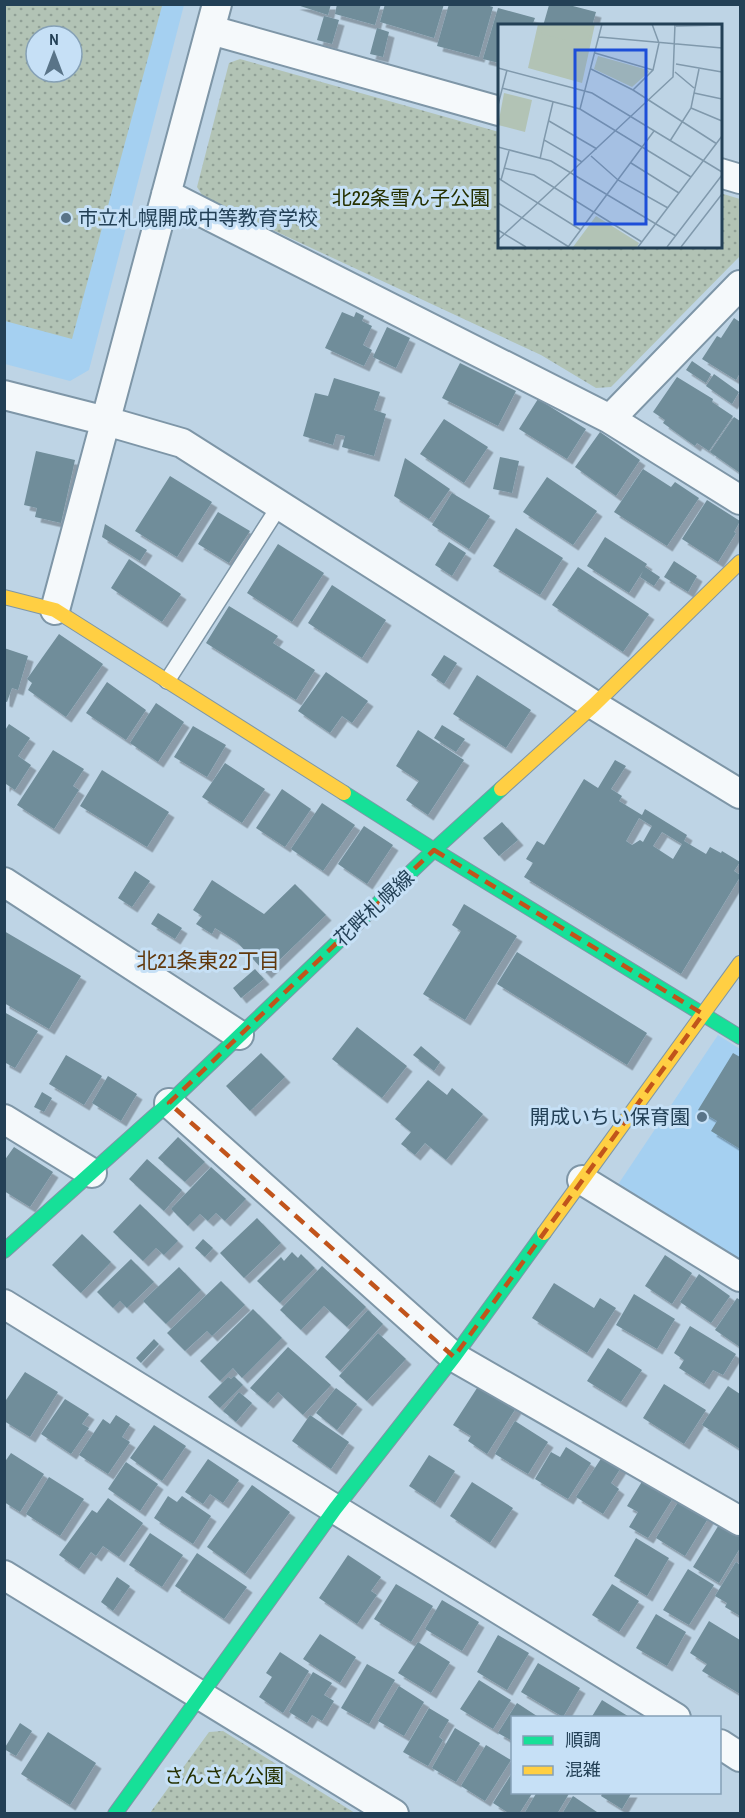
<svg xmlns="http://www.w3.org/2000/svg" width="745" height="1818" viewBox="0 0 745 1818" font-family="'Archivo Narrow','Noto Sans JP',sans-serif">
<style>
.built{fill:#a5d0f1;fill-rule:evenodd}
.grass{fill:url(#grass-dots);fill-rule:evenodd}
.building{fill:#708d9a;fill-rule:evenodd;filter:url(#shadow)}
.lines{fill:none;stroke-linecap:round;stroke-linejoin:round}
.lane-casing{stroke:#7e96a7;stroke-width:18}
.street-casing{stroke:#7e96a7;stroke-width:32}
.fast-casing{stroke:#7e96a7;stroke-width:16}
.slow-casing{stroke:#7e96a7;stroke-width:16}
.lane{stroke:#f5f9fb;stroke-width:15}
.street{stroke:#f5f9fb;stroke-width:28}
.fast{stroke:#16e098;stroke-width:14}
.slow{stroke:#ffcf43;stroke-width:14}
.marked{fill:none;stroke:#c1541b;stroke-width:4.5;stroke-dasharray:12 8;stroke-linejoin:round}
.poi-dot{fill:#597488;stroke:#c6e0f6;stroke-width:2}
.labels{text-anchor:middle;stroke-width:6;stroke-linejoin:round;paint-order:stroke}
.park-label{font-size:20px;fill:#253000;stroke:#c6e0f6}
.poi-label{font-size:20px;fill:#234056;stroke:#c6e0f6;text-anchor:start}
.street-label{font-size:20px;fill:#234056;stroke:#c6e0f6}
.neighbourhood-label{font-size:21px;fill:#61380c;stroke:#c6e0f6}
.inset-road{fill:none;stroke:#8099ac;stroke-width:1.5}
.view{fill:#1d4ed8;fill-opacity:0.15;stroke:#1d4ed8;stroke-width:3}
.inset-edge{fill:none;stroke:#234056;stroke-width:3}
</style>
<defs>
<pattern id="grass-dots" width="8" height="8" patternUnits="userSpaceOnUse" patternTransform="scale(1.5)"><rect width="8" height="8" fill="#b2c3b5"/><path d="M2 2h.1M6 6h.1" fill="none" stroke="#90a096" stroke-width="1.8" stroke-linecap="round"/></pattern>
<filter id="shadow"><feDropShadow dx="5.5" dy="5.5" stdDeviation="0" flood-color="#0004"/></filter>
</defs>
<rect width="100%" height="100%" fill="#bed4e5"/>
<path class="built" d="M4 5H184L89 370 70 381 5 364ZM36 36H72V72H36Z
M718 1035 740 1049V1264L617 1186Z"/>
<path class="grass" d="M159 5 162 6 72 339 5 321V5ZM36 36H72V72H36Z
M240 59 499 132V246H720V193L740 199V256L611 387 596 388 541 355 204 198 197 187 229 63Z
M223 1731 355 1813H150L209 1732Z"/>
<path class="building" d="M294 4H331L328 15Z
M337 4H381L375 25 335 14Z
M385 4H444L434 38 380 22Z
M449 4H483L493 7 479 57 437 46Z
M549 5H569L596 12 592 26H543Z
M498 8 535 18 532 26H499V63L483 59Z
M324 16 339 20 332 44 317 40Z
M377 28 389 32 383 57 370 54Z
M342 312 354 317 356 312 364 316 362 321 372 326 363 345 372 350 364 366 325 348Z
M734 318 740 322V373L736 380 702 359 717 336 721 338Z
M387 327 410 338 396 368 373 357Z
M692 361 711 374 706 383 686 370Z
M460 363 516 391 498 426 442 398Z
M714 374 739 392 732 404 706 386Z
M677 377 713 399 712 402 733 416 709 451 697 443 695 446 663 423 665 420 653 412Z
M334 378 380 392 374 410 386 414 374 456 342 447 345 436 336 434 333 445 303 436 315 393 328 396Z
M538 399 586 429 567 459 519 429Z
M734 417 740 421V473L710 452Z
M444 419 488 447 464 483 420 454Z
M600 432 640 460 616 496 575 467Z
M36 451 75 460 61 523 35 517 37 508 24 505Z
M500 457 519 461 512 493 493 489Z
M405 458 450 489 429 519 394 496Z
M643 469 671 487 675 482 699 498 667 546 614 512Z
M170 476 212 502 177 557 135 531Z
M547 477 597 511 573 545 523 512Z
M452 493 490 516 469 549 432 525Z
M707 500 740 521 734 532 736 533 718 562 682 539Z
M218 512 250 531 229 563 198 544Z
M105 524 147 550 140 561 102 537Z
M516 528 563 558 540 595 493 566Z
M605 537 647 564 645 567 660 577 654 586 640 577 643 571 629 593 587 566Z
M449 542 466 553 452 576 435 565Z
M278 544 324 573 292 622 247 593Z
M129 559 181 594 162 622 111 588Z
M674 561 697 576 688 592 664 577Z
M578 567 649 614 623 652 552 605Z
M332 585 386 620 362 658 308 623Z
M229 606 278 636 273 643 315 670 296 700 206 643Z
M59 634 103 664 66 717 28 690 32 683 27 679Z
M4 648 28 656 18 690 12 688 7 702 4 701Z
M444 655 457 663 444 684 431 675Z
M326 672 368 701 352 723 342 716 330 733 298 711Z
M477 675 531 710 506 748 453 714Z
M107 682 146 710 126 740 86 713Z
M156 703 184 722 158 762 130 743Z
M9 724 30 738 18 756 31 765 15 790 6 784 4 787V732Z
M442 725 465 739 456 752 434 738Z
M193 726 226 745 207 777 174 757Z
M418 730 464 760 428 815 406 800 419 781 396 766Z
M53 750 84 769 73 786 79 790 54 829 17 805Z
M615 760 626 766 611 789 622 796 619 801 642 815 645 809 687 835 684 841 706 854 710 847 721 853 722 851 740 862 734 871 740 875V877L681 974 524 877 533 863 526 859 537 841 544 845 584 779 598 788ZM639 818 652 826 643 842 640 840 632 845 626 841ZM662 832 682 844 673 859 653 846Z
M225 763 265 789 242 823 202 797Z
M102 770 169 812 147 847 80 806Z
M282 789 311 809 285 847 256 828Z
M322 803 355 825 323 871 291 849Z
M502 822 518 840 499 856 483 838Z
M364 826 393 845 367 884 338 864Z
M135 871 150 881 132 907 118 898Z
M212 880 264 914 295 884 326 915 266 973 236 941 215 928 212 934 196 924 202 916 193 910Z
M464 904 517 936 465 1020 423 994 461 931 452 925Z
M158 913 182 928 175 939 151 924Z
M4 931 81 976 49 1029 4 1003Z
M517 952 647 1033 627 1065 497 984Z
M255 969 264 979 241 998 233 988Z
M4 1012 38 1031 15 1068 4 1062Z
M357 1027 407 1066 382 1098 332 1059Z
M421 1046 440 1062 434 1071 413 1055Z
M261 1053 285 1077 250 1111 226 1086Z
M733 1053 740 1057V1149L711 1131 717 1121 698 1110Z
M66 1055 102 1076 84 1105 49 1084Z
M108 1076 137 1094 121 1121 92 1103Z
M428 1080 447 1095 452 1088 483 1114 446 1160 425 1143 415 1155 401 1144 411 1132 395 1119Z
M42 1092 52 1098 44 1112 34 1107Z
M178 1137 205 1162 185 1182 158 1158Z
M14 1147 53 1172 30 1207 4 1191V1161Z
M147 1159 182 1190 164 1211 129 1179Z
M211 1167 246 1199 225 1221 216 1213 208 1221 200 1214 188 1226 171 1209Z
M140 1204 178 1241 164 1255 156 1248 143 1261 113 1232Z
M257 1218 281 1243 244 1278 220 1253Z
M82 1234 111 1262 81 1293 52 1265Z
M203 1239 213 1248 205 1257 195 1248Z
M292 1252 298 1258 301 1254 315 1268 280 1303 257 1281 281 1257 284 1261Z
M665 1255 692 1273 672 1304 645 1286Z
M131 1259 154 1282 127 1308 120 1301 113 1308 97 1292Z
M322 1266 366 1307 347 1327 324 1306 301 1330 280 1310Z
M179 1267 201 1290 166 1324 143 1301Z
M699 1274 730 1296 711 1323 680 1302Z
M221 1281 245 1305 212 1336 207 1331 185 1351 167 1333Z
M554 1283 594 1308 600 1298 616 1308 587 1353 532 1318Z
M634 1294 675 1319 657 1349 616 1325Z
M737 1298 740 1300V1347L715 1330Z
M253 1309 282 1338 242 1378 233 1368 220 1381 200 1361Z
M368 1310 383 1324 340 1371 325 1357Z
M690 1326 736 1354 723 1375 713 1370 704 1384 679 1368 684 1360 674 1353Z
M378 1333 406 1359 367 1401 339 1376Z
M154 1339 159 1344 141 1363 136 1358Z
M288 1347 331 1385 303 1415 278 1392 268 1403 250 1388Z
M608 1348 642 1370 621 1402 587 1381Z
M25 1372 58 1392 30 1437 4 1421V1403Z
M234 1376 243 1385 220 1408 208 1397 228 1377 231 1379Z
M664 1384 706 1410 684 1444 643 1418Z
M479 1385 516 1408 487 1454 468 1441 471 1436 453 1425Z
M728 1386 740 1394V1449L702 1425Z
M336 1388 357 1404 337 1430 316 1413Z
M239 1392 252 1403 236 1422 223 1411Z
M65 1399 89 1414 82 1424 89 1428 71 1454 41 1434Z
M116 1415 130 1424 122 1437 130 1442 108 1474 79 1455 103 1419 110 1424Z
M310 1415 349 1442 331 1469 292 1441Z
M515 1421 548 1442 528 1474 495 1454Z
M154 1425 186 1446 162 1481 130 1458Z
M566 1447 591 1463 568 1499 535 1479 551 1452 560 1457Z
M11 1453 44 1474 20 1512 4 1502V1463Z
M604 1454 622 1466 611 1483 619 1489 603 1514 576 1497Z
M429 1455 455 1471 435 1503 409 1486Z
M208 1459 239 1480 223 1503 210 1494 203 1504 185 1492Z
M126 1462 158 1484 140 1511 108 1489Z
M49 1477 84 1499 60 1536 26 1514Z
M643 1480 673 1498 648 1538 629 1527 638 1512 627 1506Z
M472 1482 513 1508 490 1543 450 1516Z
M252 1485 290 1512 245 1574 207 1547Z
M168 1496 177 1502 182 1496 211 1516 193 1544 154 1518Z
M108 1498 143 1523 119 1557 103 1546 96 1556 91 1552 79 1569 59 1555 92 1510 97 1513Z
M680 1499 709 1517 685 1556 656 1538Z
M720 1523 740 1536V1548L719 1583 693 1567Z
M150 1533 183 1555 162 1587 129 1565Z
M636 1538 669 1558 647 1596 614 1576Z
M197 1553 247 1587 224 1619 175 1586Z
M348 1555 381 1577 371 1591 377 1595 357 1624 319 1598Z
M736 1562 740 1565V1616L725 1607 727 1603 715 1596Z
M688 1569 714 1585 689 1625 663 1610Z
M117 1577 130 1586 113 1611 101 1602Z
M396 1584 433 1606 411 1642 374 1619Z
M612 1584 639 1601 619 1632 592 1615Z
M442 1600 479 1622 462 1651 425 1629Z
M656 1614 686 1632 667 1666 636 1648Z
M709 1621 740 1640V1694L702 1671 707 1664 690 1653Z
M320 1634 356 1657 340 1683 303 1659Z
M498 1635 529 1653 507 1690 477 1672Z
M418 1642 450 1662 431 1693 398 1673Z
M280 1652 309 1671 283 1713 259 1697 272 1677 266 1673Z
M538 1663 580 1688 563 1717 521 1692Z
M367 1664 395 1680 369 1724 341 1708Z
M313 1672 332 1683 324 1695 334 1701 322 1721 312 1715 307 1723 289 1712Z
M479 1680 511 1700 493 1729 460 1709Z
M399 1686 424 1702 404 1736 378 1721Z
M602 1700 631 1718H591Z
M517 1703 540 1718H512V1741L498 1733Z
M429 1708 449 1720 439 1737 443 1740 428 1766 403 1752Z
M20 1723 32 1731 16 1756 4 1749Z
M455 1728 480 1743 456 1782 432 1768Z
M48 1732 96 1763 70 1805 21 1774Z
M486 1745 511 1760 485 1801 461 1786Z
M512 1773V1792H533L519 1814H510L493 1803Z
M537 1792H570L557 1814H524Z
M603 1792H632L622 1809 601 1796Z
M573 1796 597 1812 596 1814H562Z"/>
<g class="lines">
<g class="lane-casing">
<path id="lane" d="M167 681 280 505"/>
</g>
<g class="street-casing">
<path id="street" d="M211 30 499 111
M720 173 740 179
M166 194 610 419 740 500
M4 395 106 421 182 443 594 705 740 794
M610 419 740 285
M55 610 217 4
M4 882 239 1035
M169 1103 454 1357 740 1521
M4 1119 92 1173
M582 1180 740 1277
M4 1304 335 1509 676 1718
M4 1575 394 1814
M720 1744 740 1757"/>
</g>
<g class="fast-casing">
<path id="fast" d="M344 793 434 850 740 1037
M4 1251 169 1103 434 850 501 789
M115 1814 335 1509 454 1357 544 1233"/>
</g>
<g class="slow-casing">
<path id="slow" d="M4 597 55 610 344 793
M501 789 594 705 740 562
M544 1233 740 963"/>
</g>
<use href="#lane" class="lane"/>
<use href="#street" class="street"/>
<use href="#fast" class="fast"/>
<use href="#slow" class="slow"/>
</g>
<path class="marked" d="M434 850 703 1014 454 1357 169 1103Z"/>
<g class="poi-dot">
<circle cx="66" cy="218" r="6"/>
<circle cx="702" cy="1117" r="6"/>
</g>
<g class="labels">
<g class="park-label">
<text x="411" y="205">北22条雪ん子公園</text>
<text x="224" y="1783">さんさん公園</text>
</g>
<g class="poi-label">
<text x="78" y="225">市立札幌開成中等教育学校</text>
<text x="690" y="1124" text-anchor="end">開成いちい保育園</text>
</g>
<g class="street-label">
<text transform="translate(374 908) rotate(-43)" y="7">花畔札幌線</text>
</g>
<g class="neighbourhood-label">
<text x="208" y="968">北21条東22丁目</text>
</g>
</g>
<g transform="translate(498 24)">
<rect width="224" height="224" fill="#bed4e5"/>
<path d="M40 0H97L84 59 30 44ZM100 32 150 46 151 48 134 63 96 45ZM6 69 34 76 27 108 0 101ZM98 192 141 219 139 223H75Z" fill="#b2c3b5"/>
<path d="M45 0H95L89 21 43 10Z" fill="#b2c3b5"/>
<path class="inset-road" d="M178 2 224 1M101 13 224 24M97 29 155 46M178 40 224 48M0 44 94 69 224 148M93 45 135 66 219 120M177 48 196 64M4 64 82 85 193 153M135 66 155 46 161 19 154 0M196 69 224 75M55 78 46 116 84 138M0 81 9 46M193 84 224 97M82 85 104 0M51 97 99 125M172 117 193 84 201 45M0 123 53 137 178 212M93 132 120 156 170 184M42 135 46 116M133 139 181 169M6 144 36 151 144 218M0 154 83 206M3 156 11 127M0 179 71 223M0 206 28 223M0 216 175 53 177 0M70 223 156 107M140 223 224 112M169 223 224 151M183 223 224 170"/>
<path class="view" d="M77 26H148V200H77Z"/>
<rect width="224" height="224" class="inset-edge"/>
</g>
<rect width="745" height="1818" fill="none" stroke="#234056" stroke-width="12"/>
<rect x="511" y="1716" width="210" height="78" fill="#c6e0f6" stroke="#85a0b6" stroke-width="1.5"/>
<rect x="523" y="1736" width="30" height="9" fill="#16e098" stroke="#85a0b6" stroke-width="1.5"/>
<text x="565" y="1746" font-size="18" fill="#234056">順調</text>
<rect x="523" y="1766" width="30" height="9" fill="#ffcf43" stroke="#85a0b6" stroke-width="1.5"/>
<text x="565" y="1776" font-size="18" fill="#234056">混雑</text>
<g transform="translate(54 54)"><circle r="28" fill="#c6e0f6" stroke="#85a0b6" stroke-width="1.5"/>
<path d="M0-4.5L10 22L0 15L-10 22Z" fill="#597488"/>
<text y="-9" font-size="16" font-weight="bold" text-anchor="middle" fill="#234056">N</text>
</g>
</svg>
